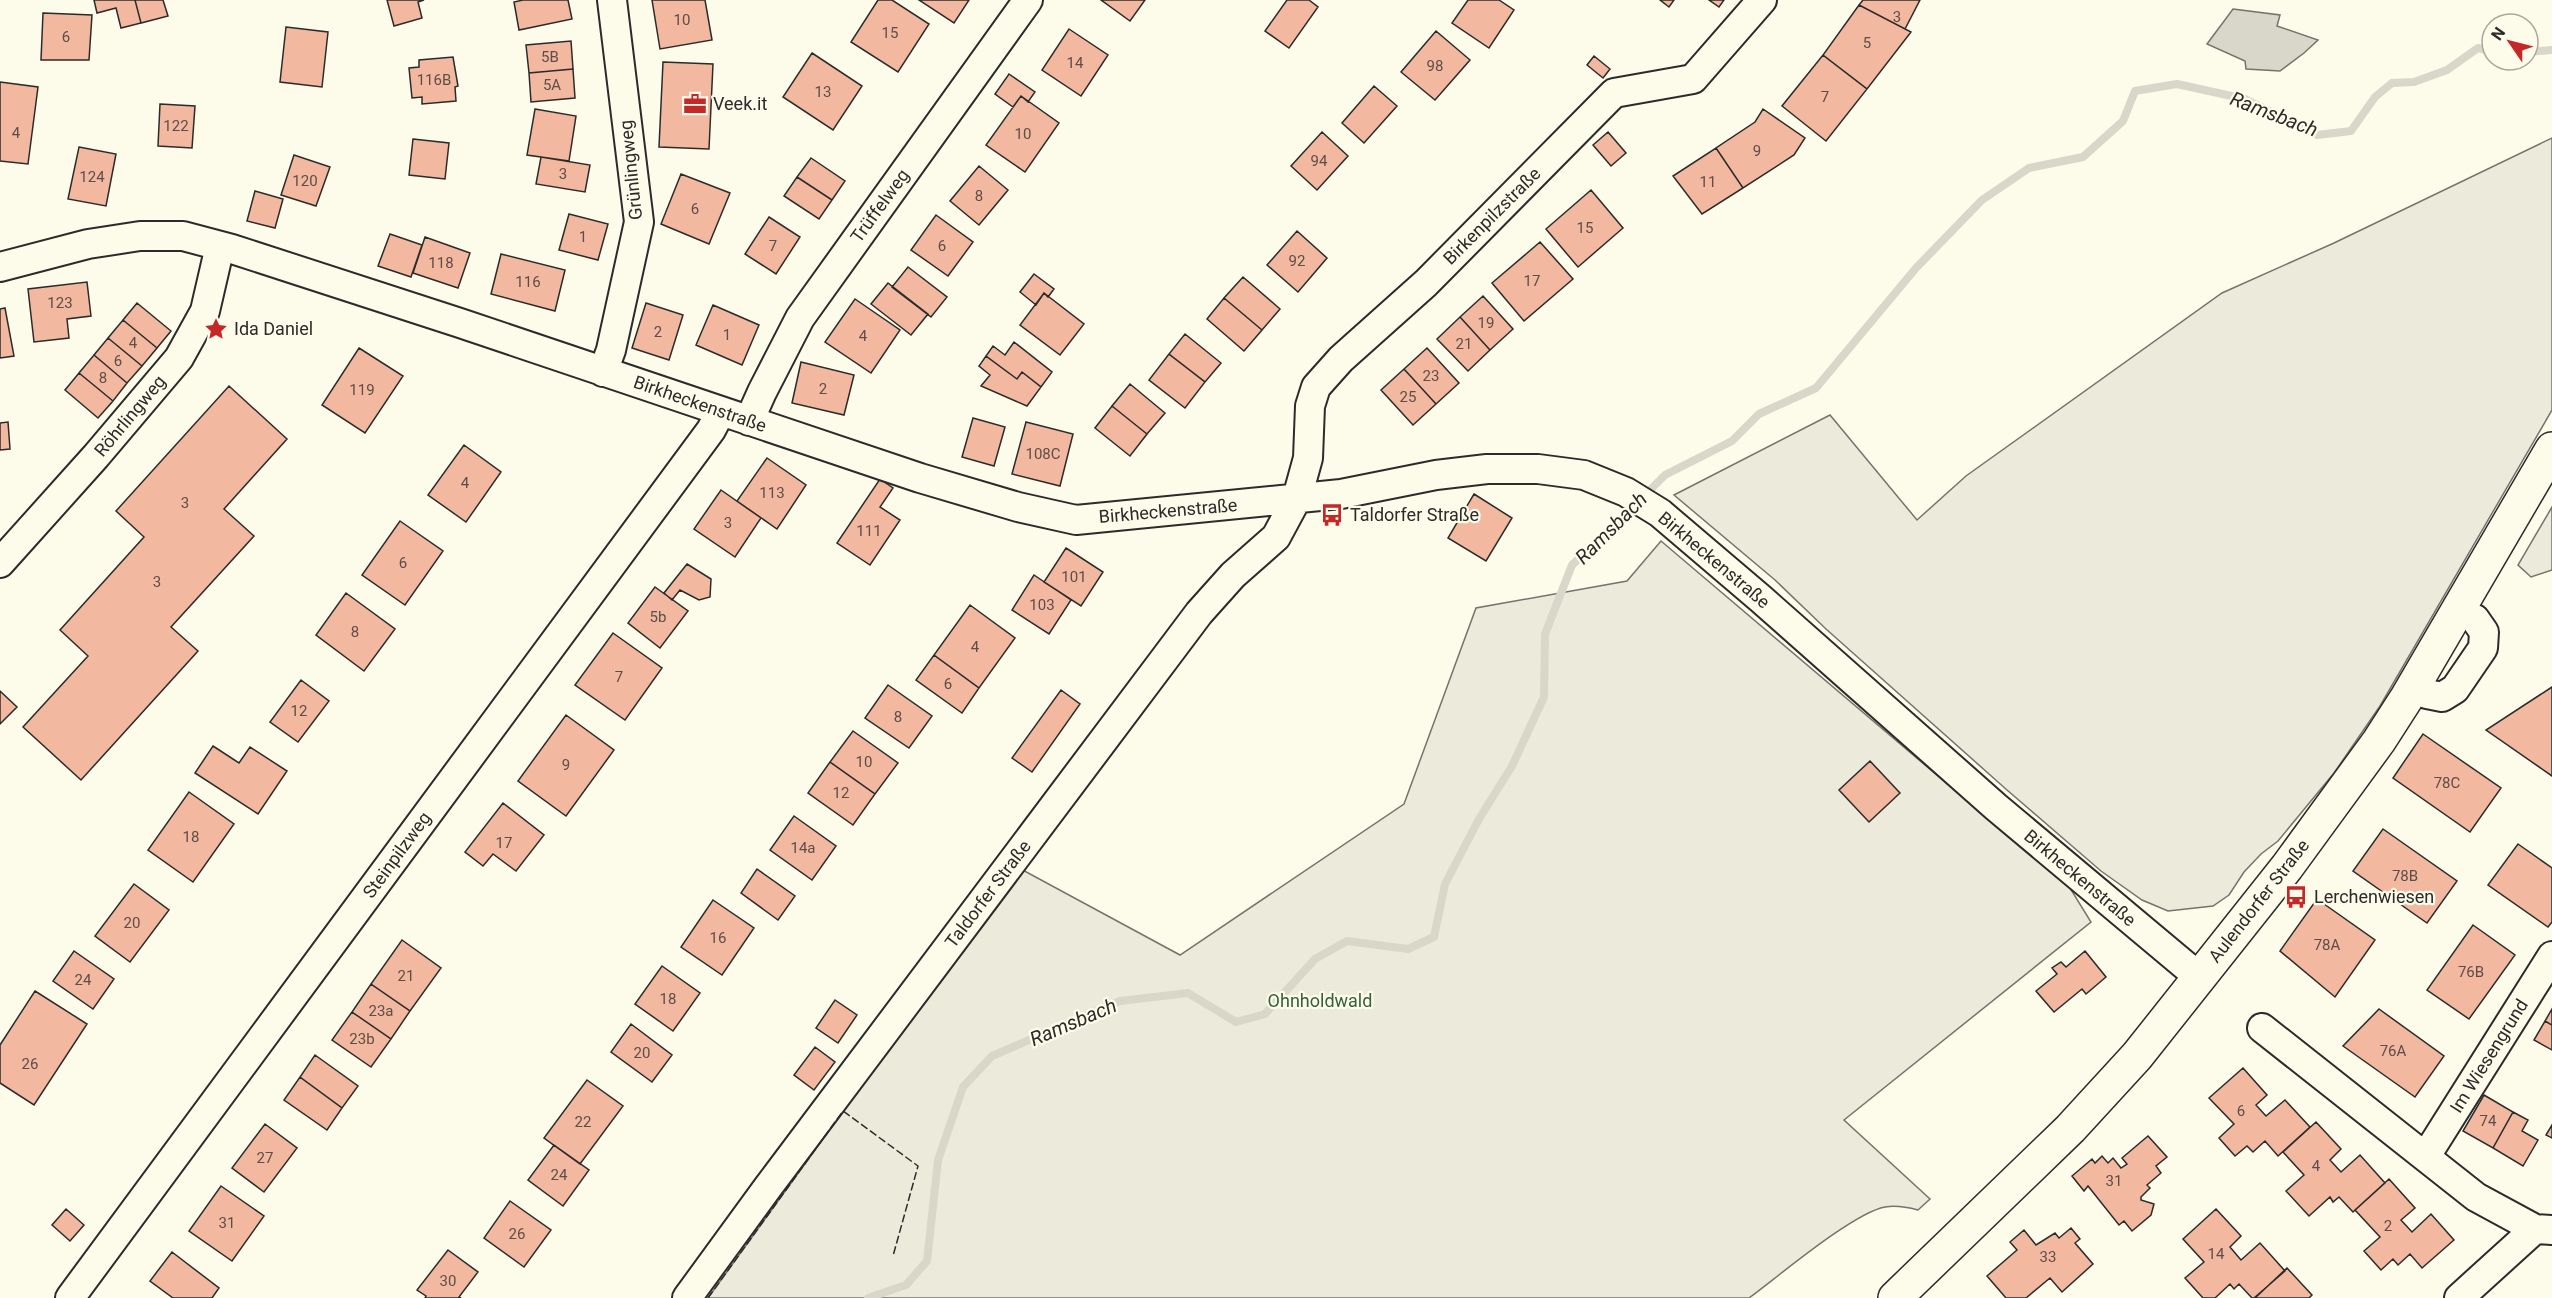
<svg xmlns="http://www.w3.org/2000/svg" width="2552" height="1298" viewBox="0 0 2552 1298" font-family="Roboto,sans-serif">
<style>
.green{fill:#ecebdb;stroke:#74746e;stroke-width:1.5}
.water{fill:#d8d7c9;stroke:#74746e;stroke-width:1.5}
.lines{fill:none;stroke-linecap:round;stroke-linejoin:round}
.stream{stroke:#d8d7c9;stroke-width:8}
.building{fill:#f2b8a0;stroke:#2b2b2b;stroke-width:1.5}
.minor-casing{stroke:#2b2b2b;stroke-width:32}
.major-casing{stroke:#2b2b2b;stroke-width:36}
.minor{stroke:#fdfbea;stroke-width:28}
.major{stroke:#fdfbea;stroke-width:33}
.fence{stroke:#2b2b2b;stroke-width:1.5;stroke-dasharray:8 3;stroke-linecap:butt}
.labels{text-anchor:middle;stroke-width:4.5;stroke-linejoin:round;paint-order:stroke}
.number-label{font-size:15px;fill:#5d4e48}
.poi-label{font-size:18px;fill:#2b2b2b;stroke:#fdfbea;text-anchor:start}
.street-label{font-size:18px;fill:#2b2b2b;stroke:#fdfbea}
.park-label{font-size:18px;fill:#34623c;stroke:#fdfbea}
.water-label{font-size:20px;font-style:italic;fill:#2b2b2b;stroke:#fdfbea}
</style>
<rect width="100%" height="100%" fill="#fdfbea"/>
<path class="green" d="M2552 138V410L2380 706 2334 773 2278 841 2261 854 2244 872 2229 895 2213 906 2168 911 2142 900 2101 871 2007 790 1826 629 1775 580 1674 495 1830 415 1917 520 1966 476 2222 293 2334 243Z
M2552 507V570L2531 577 2518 565Z
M1661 541 2070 888 2091 922 1844 1120 1930 1199 1918 1210C1907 1207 1896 1205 1885 1207 1853 1213 1779 1276 1749 1298H708L1019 868 1180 955 1404 804 1476 608 1627 581Z"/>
<path class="water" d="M2233 9 2280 15 2277 26 2318 40 2304 53 2280 71 2246 69 2245 61 2207 44Z"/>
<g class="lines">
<path class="stream" d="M2528 52 2552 50
M1644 496 1665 475 1732 441 1759 414 1816 388 1916 268 1982 200 2029 168 2083 157 2123 121 2135 91 2177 84 2245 99 2317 135 2351 131 2375 97 2392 83 2414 82 2447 70 2478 48 2492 51
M868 1298 906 1285 927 1261 938 1160 963 1087 992 1056 1120 1001 1188 993 1236 1022 1265 1014 1315 959 1347 941 1408 949 1434 937 1445 884 1479 819 1512 766 1544 697 1545 634 1572 565 1636 505"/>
</g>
<path class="building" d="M94 0H135L141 23 121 28 116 8 97 13Z
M135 0H163L168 16 141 23Z
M387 0H424L418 2 422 18 394 26Z
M523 0H568L572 19 519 30 514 2Z
M652 0H705L712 40 660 49Z
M878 0H892L929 24 898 72 851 42Z
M919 0H969L954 23Z
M1101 0H1145L1130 21Z
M1287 0H1309L1318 7 1289 48 1265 31Z
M1468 0H1499L1514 10 1489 48 1452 23Z
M1660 0H1674L1669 7Z
M1709 0H1724L1719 7Z
M1863 0H1920L1905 29 1859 5Z
M1859 5 1911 32 1867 89 1823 55Z
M43 13 92 15 89 60H41Z
M286 27 328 32 322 87 280 82Z
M1069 29 1108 55 1081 96 1042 70Z
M1436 31 1470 60 1435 100 1401 72Z
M571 41 573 69 529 73 526 45Z
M812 53 862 86 833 130 783 97Z
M1823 55 1867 89 1826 141 1782 106Z
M1594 56 1610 69 1603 78 1587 65Z
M453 57 458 86 455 87 456 101 422 104V97L412 98 409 68 419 67V60Z
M663 62 713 64 709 149 659 147Z
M573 69 575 98 531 102 529 73Z
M1009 74 1035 92 1028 102 1021 96 1013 107 995 94Z
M0 82 38 87 28 164 0 161Z
M1374 86 1397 106 1364 143 1342 123Z
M1021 96 1059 123 1025 172 986 145Z
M160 104 195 106 192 148 158 146Z
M535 109 576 116 569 161 527 155Z
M1763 109 1805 138 1794 155 1743 188 1716 148 1755 122Z
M1322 132 1348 156 1317 190 1291 166Z
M1608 132 1626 153 1611 166 1593 145Z
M413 139 449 143 445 179 409 175Z
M79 147 116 154 106 206 68 199Z
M1716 148 1743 188 1702 214 1673 176Z
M294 155 330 167 316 206 281 195Z
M541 157 590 165 585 192 536 184Z
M811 158 845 181 832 200 797 177Z
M979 166 1008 190 979 225 950 201Z
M681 174 730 193 709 244 661 224Z
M797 177 832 200 819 219 784 196Z
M1591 190 1623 228 1578 267 1546 229Z
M255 191 283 199 275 228 247 221Z
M569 214 608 224 598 260 559 250Z
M936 215 973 242 948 276 911 250Z
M769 217 800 237 776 274 745 254Z
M1297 231 1327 258 1298 292 1267 265Z
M390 234 422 245 411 277 378 266Z
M425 237 470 253 458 288 413 273Z
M1540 242 1573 279 1524 321 1492 283Z
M501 254 565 270 555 311 491 294Z
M908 267 947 297 931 317 892 287Z
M1034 274 1054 289 1048 297 1044 293 1036 305 1020 292Z
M1243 277 1280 309 1262 330 1224 298Z
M87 282 91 316 67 319 69 338 34 342 28 289Z
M888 283 928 314 911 335 871 304Z
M1044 293 1084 324 1060 355 1020 325Z
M1483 296 1513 329 1490 350 1460 317Z
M1224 298 1262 330 1244 351 1207 319Z
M855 299 900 330 871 373 825 342Z
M137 303 171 331 157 348 123 320Z
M646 303 683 315 669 360 632 348Z
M713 305 759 325 742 365 696 345Z
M5 308 14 356 0 358V309Z
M1460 317 1490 350 1468 371 1437 339Z
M123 320 157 348 142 366 108 338Z
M1185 334 1221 363 1205 382 1169 354Z
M108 338 142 366 127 383 94 355Z
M1014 342 1052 372 1041 387 1022 372 1017 379 986 356 993 346 1005 355Z
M359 348 403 376 365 433 322 405Z
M1427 348 1459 383 1436 404 1404 369Z
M1169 354 1205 382 1185 408 1149 380Z
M94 355 127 383 113 401 79 373Z
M986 356 1017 379 1022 372 1041 387 1027 406 981 386 990 375 979 366Z
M801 362 854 375 844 415 792 403Z
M1404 369 1436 404 1413 425 1381 390Z
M79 373 113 401 98 418 65 390Z
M1130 384 1165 413 1147 434 1112 406Z
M229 386 287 439 224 509 254 536 171 627 198 651 81 780 23 727 88 656 60 630 144 537 116 511Z
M1112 406 1147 434 1130 456 1095 428Z
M973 418 1005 427 994 466 962 457Z
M8 422 10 449 0 450V423Z
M1026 422 1073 434 1060 486 1012 474Z
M464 445 501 472 466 522 428 495Z
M767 458 806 485 777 529 737 501Z
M880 479 893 488 880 507 900 520 870 565 837 543Z
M721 490 761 518 735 557 694 529Z
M1474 494 1512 518 1486 561 1448 538Z
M400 521 443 551 405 605 362 575Z
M1066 548 1103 572 1081 606 1044 582Z
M687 564 711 579 710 597 699 600 680 590 672 600 664 593Z
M1034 575 1071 600 1049 634 1012 610Z
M655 587 688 611 660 648 628 623Z
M346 593 395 629 364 671 316 635Z
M970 605 1015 638 979 688 934 655Z
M613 633 662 668 625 720 575 685Z
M934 655 979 688 962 713 916 680Z
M301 680 329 701 298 742 270 722Z
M888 685 932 716 909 748 865 718Z
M2552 687V776L2486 730Z
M1061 690 1080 704 1032 772 1012 758Z
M0 691 17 707 0 724Z
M566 715 614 750 566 816 518 781Z
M853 731 898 763 875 794 830 762Z
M2423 734 2501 788 2470 832 2393 778Z
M213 746 239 763 250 747 287 771 258 814 195 773Z
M1870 761 1900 793 1869 822 1839 790Z
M830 762 875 794 853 825 808 793Z
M189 792 234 824 193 882 148 850Z
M503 803 544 835 516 871 493 854 483 866 465 852Z
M794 816 836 846 812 880 770 850Z
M2383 829 2457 881 2427 923 2353 871Z
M2518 844 2552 868V922L2548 927 2488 885Z
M757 869 795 896 778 920 741 893Z
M134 884 169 910 130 962 95 936Z
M2317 899 2375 940 2335 997 2280 951Z
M713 900 754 928 722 975 681 947Z
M2473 925 2515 955 2469 1019 2427 990Z
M402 940 441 968 410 1011 371 984Z
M74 951 114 979 93 1009 53 981Z
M2085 951 2106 977 2086 994 2082 989 2054 1012 2036 991 2057 974 2052 968 2061 962 2066 967Z
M662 966 700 993 673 1031 635 1004Z
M371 984 410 1011 391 1039 352 1012Z
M35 991 87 1024 34 1105 0 1083V1045Z
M835 1000 857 1015 838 1043 816 1028Z
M2379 1009 2444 1056 2415 1097 2343 1046Z
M2552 1009V1025L2545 1021Z
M352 1012 391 1039 371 1067 332 1040Z
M2545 1021 2552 1025V1050L2534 1040Z
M631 1024 672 1055 652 1082 611 1052Z
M815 1047 835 1062 814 1090 794 1075Z
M315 1055 358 1086 342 1108 300 1077Z
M2243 1068 2267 1095 2256 1105 2266 1116 2285 1100 2310 1127 2278 1156 2265 1141 2253 1152 2247 1146 2235 1156 2219 1138 2234 1124 2209 1098Z
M300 1077 342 1108 327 1130 284 1100Z
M587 1080 623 1106 580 1164 544 1138Z
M2484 1095 2513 1112 2493 1148 2463 1131Z
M2513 1112 2528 1120 2522 1131 2538 1140 2523 1166 2493 1148Z
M2316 1122 2341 1149 2330 1160 2341 1172 2360 1155 2385 1183 2353 1212 2339 1197 2333 1202 2330 1197 2309 1216 2286 1191 2304 1175 2283 1152Z
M265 1124 297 1148 264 1192 232 1168Z
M2552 1125V1138L2546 1135Z
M2148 1136 2167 1157 2156 1166 2161 1173 2147 1185 2150 1188 2141 1197V1200L2154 1204 2151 1215 2132 1231 2124 1221 2119 1225 2088 1186 2084 1191 2072 1176 2092 1159 2095 1163 2102 1156 2108 1163 2113 1158 2121 1168 2127 1164 2122 1158Z
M554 1145 589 1170 563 1206 528 1180Z
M2389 1179 2415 1208 2401 1220 2412 1232 2431 1214 2454 1240 2422 1268 2410 1254 2398 1265 2393 1259 2381 1270 2364 1251 2380 1237 2355 1210Z
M221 1186 264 1216 232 1261 189 1231Z
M510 1201 551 1230 524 1267 484 1238Z
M66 1209 84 1225 70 1241 52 1225Z
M2216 1209 2241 1236 2230 1247 2241 1260 2260 1243 2285 1271 2254 1298H2252L2239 1284 2234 1289 2230 1284 2215 1298H2203L2185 1278 2204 1262 2183 1239Z
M2071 1228 2080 1239 2075 1243 2093 1264 2062 1292 2050 1278 2026 1298H2006L1987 1276 2017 1250 2010 1242 2024 1230 2036 1245 2055 1233 2059 1238Z
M448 1250 478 1272 459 1297 461 1298H425L426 1296 417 1290Z
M172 1252 219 1288 212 1298H173L150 1281Z
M2287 1268 2312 1295 2309 1298H2255Z"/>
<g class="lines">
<g class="minor-casing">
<path id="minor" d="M0 267 88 244 140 236H183L232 249 460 323 920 478 1018 507 1076 520 1341 494 1436 475 1487 469H1538L1584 475 1626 492 1660 513 1761 599 1996 807 2199 977
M603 372 611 350 639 222 612 0
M749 421 762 392 800 318 1028 0
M0 563 96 456 179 358 205 311 220 246
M2427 694 2442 697 2455 689 2483 648 2484 632 2475 619
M2262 1028 2476 1197 2535 1229 2552 1230
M2426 1156 2552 956
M70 1298 711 430 721 411
M687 1298 768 1187 1199 613 1233 575 1276 537 1297 498 1308 458 1310 406 1316 387 1341 359 1426 283 1614 93 1693 79 1762 0
M2459 1298 2535 1229"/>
</g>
<g class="major-casing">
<path id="major" d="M1895 1298 2070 1129 2137 1056 2287 867 2379 741 2406 699 2552 449"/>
</g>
<use href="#minor" class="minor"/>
<use href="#major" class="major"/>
<path class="fence" d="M708 1298 843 1111 918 1166 893 1256"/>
</g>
<defs>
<g id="office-bare" transform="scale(1.8)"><path d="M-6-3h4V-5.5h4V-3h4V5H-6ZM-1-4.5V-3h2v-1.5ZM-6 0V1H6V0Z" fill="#c62828" stroke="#fdfbea" stroke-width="2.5" paint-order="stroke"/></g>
<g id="sight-bare" transform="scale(1.8)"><path d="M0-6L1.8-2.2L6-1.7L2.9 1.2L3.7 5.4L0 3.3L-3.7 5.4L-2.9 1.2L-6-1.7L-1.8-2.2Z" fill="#c62828" stroke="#fdfbea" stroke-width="2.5" paint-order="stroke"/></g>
<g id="bus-bare" transform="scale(1.8)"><path d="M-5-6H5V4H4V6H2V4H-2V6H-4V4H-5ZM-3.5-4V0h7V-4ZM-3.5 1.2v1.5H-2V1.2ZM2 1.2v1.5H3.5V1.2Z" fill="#c62828" stroke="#fdfbea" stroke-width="2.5" paint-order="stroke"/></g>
</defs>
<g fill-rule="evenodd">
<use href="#office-bare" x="695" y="104"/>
<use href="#sight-bare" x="216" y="329"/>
<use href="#bus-bare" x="1332" y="515"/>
<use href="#bus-bare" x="2296" y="897"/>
</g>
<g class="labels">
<g class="number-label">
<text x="1897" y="22">3</text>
<text x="682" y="25">10</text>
<text x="890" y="38">15</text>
<text x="66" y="42">6</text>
<text x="1867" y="48">5</text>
<text x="550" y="62">5B</text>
<text x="1075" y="68">14</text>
<text x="1435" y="71">98</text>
<text x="434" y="85">116B</text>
<text x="552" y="90">5A</text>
<text x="823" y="97">13</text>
<text x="1825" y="102">7</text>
<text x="176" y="131">122</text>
<text x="16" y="138">4</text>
<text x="1023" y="139">10</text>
<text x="1757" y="156">9</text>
<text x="1319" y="166">94</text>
<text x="563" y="179">3</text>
<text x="92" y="182">124</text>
<text x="305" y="186">120</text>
<text x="1708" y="187">11</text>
<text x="979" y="201">8</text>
<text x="695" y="214">6</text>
<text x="1585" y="233">15</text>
<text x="583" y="242">1</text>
<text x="773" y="251">7</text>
<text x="942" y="251">6</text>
<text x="1297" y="266">92</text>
<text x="441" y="268">118</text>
<text x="1532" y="286">17</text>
<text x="528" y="287">116</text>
<text x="60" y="308">123</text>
<text x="1486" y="328">19</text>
<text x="658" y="337">2</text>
<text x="727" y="340">1</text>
<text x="863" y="341">4</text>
<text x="133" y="348">4</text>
<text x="1464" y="349">21</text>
<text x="118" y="366">6</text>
<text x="1431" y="381">23</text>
<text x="103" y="383">8</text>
<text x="823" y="394">2</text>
<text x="362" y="395">119</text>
<text x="1408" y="402">25</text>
<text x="1043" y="459">108C</text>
<text x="465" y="488">4</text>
<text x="772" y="498">113</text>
<text x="185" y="508">3</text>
<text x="728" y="528">3</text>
<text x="869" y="536">111</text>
<text x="403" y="568">6</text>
<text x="1074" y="582">101</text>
<text x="157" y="587">3</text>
<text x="1042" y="610">103</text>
<text x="658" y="622">5b</text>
<text x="355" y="637">8</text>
<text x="975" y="652">4</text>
<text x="619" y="682">7</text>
<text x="948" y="689">6</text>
<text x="299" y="716">12</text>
<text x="898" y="722">8</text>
<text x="864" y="767">10</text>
<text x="566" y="770">9</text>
<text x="2447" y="788">78C</text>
<text x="841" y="798">12</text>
<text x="191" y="842">18</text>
<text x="504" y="848">17</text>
<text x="803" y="853">14a</text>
<text x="2405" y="881">78B</text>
<text x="132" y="928">20</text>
<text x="718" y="943">16</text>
<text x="2327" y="950">78A</text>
<text x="2471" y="977">76B</text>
<text x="406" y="981">21</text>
<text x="83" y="985">24</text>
<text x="668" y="1004">18</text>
<text x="381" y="1016">23a</text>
<text x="362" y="1044">23b</text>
<text x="2393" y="1056">76A</text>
<text x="642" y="1058">20</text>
<text x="30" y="1069">26</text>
<text x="2241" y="1116">6</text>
<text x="2488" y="1126">74</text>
<text x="583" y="1127">22</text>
<text x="265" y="1163">27</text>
<text x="2316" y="1171">4</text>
<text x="559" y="1180">24</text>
<text x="2114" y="1186">31</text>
<text x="227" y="1228">31</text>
<text x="2388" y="1231">2</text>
<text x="517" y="1239">26</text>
<text x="2216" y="1259">14</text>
<text x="2048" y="1262">33</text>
<text x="448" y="1286">30</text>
</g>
<g class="poi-label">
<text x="713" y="110">Veek.it</text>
<text x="234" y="335">Ida Daniel</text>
<text x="1350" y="521">Taldorfer Straße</text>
<text x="2314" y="903">Lerchenwiesen</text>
</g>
<g class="street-label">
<text transform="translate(631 170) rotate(-96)" y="6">Grünlingweg</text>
<text transform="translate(880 206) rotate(-54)" y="6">Trüffelweg</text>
<text transform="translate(1492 216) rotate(-45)" y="6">Birkenpilzstraße</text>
<text transform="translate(700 404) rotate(19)" y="6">Birkheckenstraße</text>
<text transform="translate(130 416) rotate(-50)" y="6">Röhrlingweg</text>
<text transform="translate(1168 511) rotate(-5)" y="6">Birkheckenstraße</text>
<text transform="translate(1714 560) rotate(40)" y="6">Birkheckenstraße</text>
<text transform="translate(397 855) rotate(-54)" y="6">Steinpilzweg</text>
<text transform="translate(2080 878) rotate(40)" y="6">Birkheckenstraße</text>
<text transform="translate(988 894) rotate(-53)" y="6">Taldorfer Straße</text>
<text transform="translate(2259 901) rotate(-52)" y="6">Aulendorfer Straße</text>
<text transform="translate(2489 1056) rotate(-58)" y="6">Im Wiesengrund</text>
</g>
<g class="park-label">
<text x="1320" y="1007">Ohnholdwald</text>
</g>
<g class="water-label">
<text transform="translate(2274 114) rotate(21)" y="7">Ramsbach</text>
<text transform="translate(1611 528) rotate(-45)" y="7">Ramsbach</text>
<text transform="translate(1073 1022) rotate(-23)" y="7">Ramsbach</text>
</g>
</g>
<g transform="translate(2510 42) rotate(305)"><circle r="28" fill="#fdfbea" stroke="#a9a89e" stroke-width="1.5"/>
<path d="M0-4.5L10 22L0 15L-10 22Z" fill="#c62828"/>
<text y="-9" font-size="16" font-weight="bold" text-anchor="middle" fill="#2b2b2b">N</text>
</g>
</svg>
